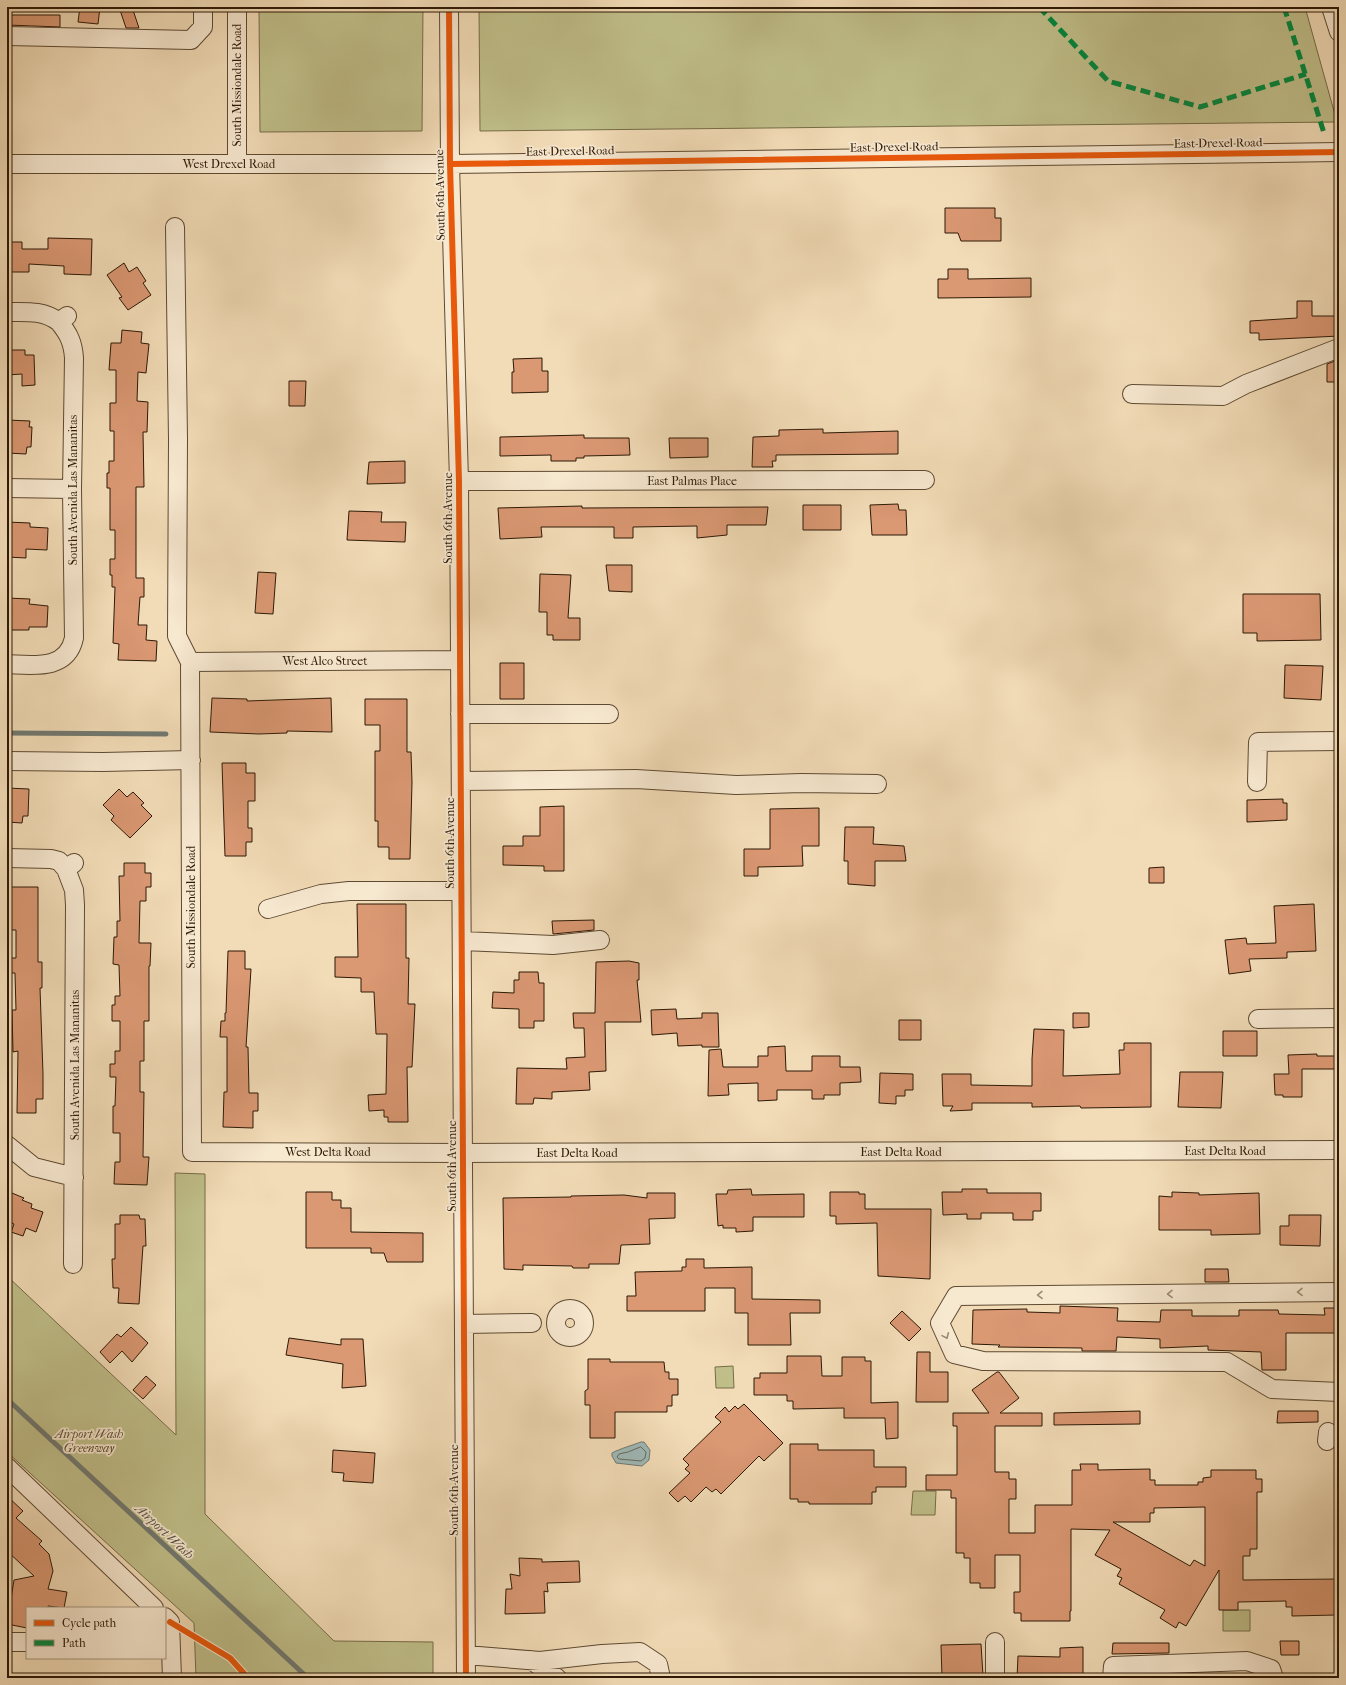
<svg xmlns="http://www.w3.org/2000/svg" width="1346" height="1685" viewBox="0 0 1346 1685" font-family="'IM FELL French Canon',serif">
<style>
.green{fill:#c0bf8a;stroke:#766c48}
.water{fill:#9eb9b8;stroke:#717971}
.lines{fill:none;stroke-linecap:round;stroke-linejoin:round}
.shore{stroke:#66695f;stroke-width:1}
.stream{stroke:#717971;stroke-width:5}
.building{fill:#da9873;stroke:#2d1906;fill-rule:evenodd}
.minor-casing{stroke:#5e4a32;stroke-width:20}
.minor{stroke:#f7e8d0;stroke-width:18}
.quiet{stroke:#00873e;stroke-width:5;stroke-dasharray:10 5;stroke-linecap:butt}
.cycleway-casing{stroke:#f7e8d0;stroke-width:8}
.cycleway{stroke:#e8590c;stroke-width:6}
.oneway{stroke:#9c8b75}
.labels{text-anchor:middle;stroke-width:3.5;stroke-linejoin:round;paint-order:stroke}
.street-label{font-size:12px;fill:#2d1906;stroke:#f7e8d0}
.park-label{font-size:12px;font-style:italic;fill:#594b2e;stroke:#f7e8d0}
.water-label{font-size:13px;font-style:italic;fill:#555144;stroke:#f7e8d0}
</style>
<rect width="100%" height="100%" fill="#f2dcb7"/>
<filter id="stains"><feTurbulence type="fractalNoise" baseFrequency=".005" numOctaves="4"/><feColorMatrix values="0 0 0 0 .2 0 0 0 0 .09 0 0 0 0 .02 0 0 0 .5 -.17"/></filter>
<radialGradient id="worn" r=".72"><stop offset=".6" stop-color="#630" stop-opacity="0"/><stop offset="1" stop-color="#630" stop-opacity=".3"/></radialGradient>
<path class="green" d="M259 7H423L422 131 260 132Z
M479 7H1305L1337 122 480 131Z
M175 1173 205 1174V1514L334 1641 433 1642V1678H196L194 1623 7 1452V1276L176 1435Z
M733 1366 734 1388H716L715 1367Z
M913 1491H936L935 1515H911Z
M1223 1610H1250V1631H1223Z"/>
<path class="water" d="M641 1442H644L650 1450 649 1460 642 1466 616 1463 612 1456V1453C619 1449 633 1445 641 1442Z"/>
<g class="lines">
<path class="shore" d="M641 1447 646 1452 645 1458 641 1461 619 1459 617 1457 619 1454 628 1452Z"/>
<path class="stream" d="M7 733 166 734
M7 1399 308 1678"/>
</g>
<path class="building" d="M80 7H100L98 24 78 22Z
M119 7H132L139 28H126Z
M7 15H60V27L7 25Z
M945 208H995V218H1001V241H961L958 233H945Z
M48 238 92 239 91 275 64 274V266L29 264V272H7V242H22V249H48Z
M124 263 129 272 137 267 146 281 143 283 151 295 128 310 119 298 122 297 107 275Z
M948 269H968V279L1031 278V297L938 298V279H948Z
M1297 301H1312V316H1339V336L1259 340V333H1250V321L1297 318Z
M122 330 142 332 141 343 149 344 146 373 138 372 137 401 148 402 147 432H143L144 487H136V578H144V597H140L138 625H147L146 640 157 641 156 661 118 660 119 644 113 643 115 587H112V575H110V559H115V530H110V488H107V473H109V461H114V431H110V403H116V370H109L111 343H121Z
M7 350H25V355H34L35 385 22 386V374L7 375Z
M542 358V371H548V392L512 393V372H514L513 359Z
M1335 361H1339V382H1327V364Z
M289 381H306L305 406H289Z
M7 420 30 421 29 427H32L31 447H27L26 454 7 453Z
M823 429V433L898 431V454L776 455V461H772L773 467H752L753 437 779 436V430Z
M584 435V438H629L630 455 584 456V458H576V461H551V455L500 456V437Z
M669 438H708V457L670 458Z
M405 461V483L367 484 369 462Z
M898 504 899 510H906L907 535H872L870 505Z
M803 505H841V530H803Z
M582 506V508L768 507 766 525H727V535L697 538V526L633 527V538H614V527H541L542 537 500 539 498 508Z
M349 511 382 512 381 522H406L405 542 347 540Z
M7 522 30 523V527L48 528 47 550 26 549V558L7 557Z
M606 565H632V592L609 591Z
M258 572 276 573 273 614 255 613Z
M540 574 571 575 568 618H580V640H553V635H547V612H539Z
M1243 594H1320L1321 640 1257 641V633H1243Z
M7 598 30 599 29 604 48 606 47 627H29V630H7Z
M500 663H524V699H500Z
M1285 665 1323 666 1321 700 1284 698Z
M212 698 247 699V701L331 698 332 732 287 731V733L259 734 210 732Z
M365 699H407V752H411L412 782 410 859H389V847H378V821H375V751H380V725H365Z
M222 763H246V773H255V801H248V828H252V842H246V856H225Z
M7 788 29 789 28 816H23L22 823 7 822Z
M119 789 127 797 133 792 144 803 141 805 152 816 130 838 111 820 114 816 103 805Z
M1283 799V803H1287V820L1247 822V800Z
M564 806V871H544V866L503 865V846H523V836H540V807Z
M819 808V846H802L803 866 758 867V876H744V849H770V809Z
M845 827H874L873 844 904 846 906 861H875V886L848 884V861H844Z
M124 863H145V873H151V887H146V901H140L139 943H151L150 966H149V1021H144V1061H140V1092H144L143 1157H149L147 1185 114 1184 115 1162H120V1133H113V1106H115L116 1077H110V1064H115V1051H120V1021H112V1005H115V996H120L119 965 113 964 114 937H117V921H120L119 876H124Z
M1164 867V883H1149V868Z
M10 887H38V962H42V988H40L43 1074V1099H36V1113H17L18 1051 13 1052 12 1010H16L15 973H9V958H16V930H10Z
M357 904H406V958H409L408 1004H415L412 1067H407L408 1122H388V1117H384V1110L369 1111 368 1095 386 1094 387 1034H376L374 992H361V978L335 977V957H358Z
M1314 904 1316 951 1287 952V958L1249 959 1251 971 1229 974 1225 940 1246 938 1247 944 1276 943 1274 906Z
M594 920V930L553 934 552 921Z
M228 951H245V969H251L246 1047H248L249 1093H258V1111H253V1128L223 1127 224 1092H227V1037H220L221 1021H225V1013H226Z
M629 961 639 963V980H637L641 1022H605L606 1071 589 1072 590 1090 552 1092V1099L534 1098 533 1104H516L517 1068 567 1069 566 1058 585 1057 584 1028H574L573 1013H595L596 962Z
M519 972H538L539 983H544V1021H534V1028H519V1009L492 1008 493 992 514 993V980H519Z
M676 1009 677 1019 702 1018V1013H718L719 1047H702V1045L678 1046 677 1033 652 1035 651 1010Z
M1073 1013H1089V1027L1073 1028Z
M899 1020H921V1040H899Z
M1034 1029 1064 1030 1063 1076 1120 1074 1119 1050H1124V1043H1151V1107L1081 1108 1080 1106 1032 1107V1103H972V1110L950 1111 953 1106H943L942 1074H971V1085L1032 1086V1059Z
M1223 1031H1257V1056H1223Z
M785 1046 786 1071H812V1056H840V1067H860L861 1082 840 1083V1095H824V1099H812V1090H777V1100L758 1101V1083L728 1084 729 1095 708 1096 709 1050 721 1049 723 1067H758V1056H768V1047Z
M1317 1054V1056H1339V1069H1302V1097H1283V1095H1275L1274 1074H1289L1288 1055Z
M1180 1072H1223L1221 1108 1178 1107Z
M880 1073 913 1074V1090H905V1096H896V1104L879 1103Z
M751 1189 752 1195 804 1194V1217H753V1231L736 1232V1228H723V1225L718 1226 716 1194H727L728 1190Z
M962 1189H987V1193H1041V1211H1033V1220H1013V1213H981V1219H967V1214L943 1215 942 1192H962Z
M7 1191 24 1198 22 1200 32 1204 31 1208 43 1212 36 1232 26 1228 23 1236 11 1232 14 1224 7 1221Z
M306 1192H332V1200H341V1208H351V1232L423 1233V1262H387L384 1253H371V1248H306Z
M830 1192H859V1194H865V1209H931L930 1279 878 1276 877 1223 836 1224V1216H830Z
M1172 1192 1199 1193V1195L1259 1193 1260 1234 1211 1235V1230H1159V1196L1172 1197Z
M647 1193H675V1218L649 1219 650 1244 621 1245 619 1264H589V1268H573L572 1266 523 1265V1270L504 1269 503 1198 571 1197V1196L624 1195 647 1198Z
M120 1215H139L140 1219H145L146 1246H143L139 1304 118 1303 119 1288H113L112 1259H115V1224H120Z
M1289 1215H1321L1320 1246 1280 1245V1226H1289Z
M686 1259H704V1268L752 1267V1299L820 1300V1313H790L791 1345H748V1313H735V1288H705V1311H627V1296H636L635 1272 682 1271V1267H686Z
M1205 1269H1228L1229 1282H1205Z
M1060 1306 1118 1308 1117 1321 1160 1322 1161 1310H1192V1316H1239V1310H1278L1279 1314 1325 1315 1324 1308H1337L1339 1333H1286V1370H1262L1261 1352 1208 1350V1346L1160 1348V1339L1117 1337 1116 1351H1082V1348L998 1347 1000 1345 972 1344 973 1310 1027 1309V1312L1060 1313Z
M902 1311 921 1329 909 1341 890 1323Z
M131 1327 148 1343 132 1362 122 1351 110 1363 100 1352 117 1334 121 1337Z
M289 1338 341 1345V1339H363L366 1386 342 1388 343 1364 286 1355Z
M917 1352H930V1372H948V1402H916Z
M787 1356H821L822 1376H842V1357H865V1361H871V1403L898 1402V1438L886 1439 885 1418H844V1408L793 1409V1401H787V1395H754V1378H760V1373H787Z
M588 1359H610V1362H664L665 1372H669V1379H678V1395H672V1406H667V1412H615V1438H590V1405H585V1391L588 1389Z
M997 1372H999L1019 1398 1000 1413H1042V1426H995V1472H1009V1479H1016V1499H1009V1533H1035V1505H1072V1470H1081L1080 1464H1098V1470L1150 1469V1480H1155V1485H1198V1482H1203V1478L1211 1477V1470H1256V1479H1262V1492H1257V1549H1250V1556H1243V1580L1339 1579V1605H1335L1336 1615 1292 1616V1607H1286V1601L1238 1602V1610H1219V1570L1186 1626 1179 1622 1176 1628 1160 1618 1165 1610 1119 1584 1122 1578 1117 1576 1121 1569 1095 1555 1110 1530 1071 1529V1611H1070V1621H1021V1613H1014V1592H1020V1555H995V1588H980V1583H970V1558H964V1553H956V1498H951V1490H926V1475H957V1426H953V1413H989L972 1390ZM1205 1507V1566L1194 1560 1190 1566 1113 1522H1150V1513H1154V1508Z
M146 1376 156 1385 143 1399 133 1390Z
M744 1404 783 1443 764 1461 759 1456 721 1494 716 1489 712 1492 706 1487 691 1502 685 1496 678 1502 669 1493 690 1473 685 1469 689 1465 683 1459 721 1422 715 1417 725 1407 729 1412 735 1406 738 1409Z
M1140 1411V1424L1054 1425V1413Z
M1278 1411H1318V1422L1277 1423Z
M790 1444H818V1450H874V1467H906V1487H876V1492H872V1504H809V1502H798V1499H790Z
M333 1450 375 1453 373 1483 343 1481 344 1473 332 1472Z
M7 1496 23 1511 16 1518 42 1541 39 1544 49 1554 53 1571 48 1589 67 1592 64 1608 48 1606V1608H27V1628L7 1624 14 1580 34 1576 7 1551Z
M519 1558 542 1559V1562L579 1561 580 1582 547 1583 548 1592 544 1591 545 1613 505 1614 506 1589H512L510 1574 520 1576Z
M1280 1641H1299V1655H1281Z
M1113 1643H1169V1653L1112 1654Z
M981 1644 983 1676 942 1678 941 1645Z
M1083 1647V1677L1017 1678 1018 1656 1060 1657V1648Z"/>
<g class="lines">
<g class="minor-casing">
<path id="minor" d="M449 7 450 164 459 481 466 1678
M1331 7 1339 32
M7 36 191 40 203 27V7
M7 164H450L1339 152
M237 164V7
M175 227 178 439 177 636 190 662 192 1152 463 1153 1339 1150
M7 312C26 312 43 310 59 322L67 316
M1132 394 1223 396 1246 384 1339 348
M459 481 925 480
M7 488 72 489
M190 662 460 660
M7 664C33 665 67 671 74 638L72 489 74 358C73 343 69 334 59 322
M460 714H609
M7 761 103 762 191 760
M461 781 636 779 736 785 801 783 877 784
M1257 782 1258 742 1339 741
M7 858 51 859 59 861 66 869 74 863
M66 869 74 890 75 905 73 1264
M268 909 321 894 349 891H461
M462 941 553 945 600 940
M1258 1019 1339 1018
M7 1145 34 1167 74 1177
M1339 1292 956 1296 940 1323 954 1354 983 1361 1227 1362 1272 1389 1339 1392
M556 1323a14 14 0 1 1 28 0a14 14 0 1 1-28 0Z
M464 1324 532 1323
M1327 1441 1328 1432
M7 1467 154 1608
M165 1617 170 1622 172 1678
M7 1642H27
M995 1642V1678
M466 1655 540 1661 602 1654 640 1652 658 1664 661 1678
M531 1660 557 1678
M1112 1678 1113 1666 1247 1661 1271 1669 1274 1678"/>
</g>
<use href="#minor" class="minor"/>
<path class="quiet" d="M1039 7 1108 81 1200 107 1306 74
M1284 7 1324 133"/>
<g class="cycleway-casing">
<path id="cycleway" d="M449 7 450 164 459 481 466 1678
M450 164 1339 152
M170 1622 230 1658 248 1678"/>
</g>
<use href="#cycleway" class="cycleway"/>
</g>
<defs><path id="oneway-chevron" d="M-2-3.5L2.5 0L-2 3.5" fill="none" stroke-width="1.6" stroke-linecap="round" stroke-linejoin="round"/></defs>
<g class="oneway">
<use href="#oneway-chevron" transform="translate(1300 1292) rotate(179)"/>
<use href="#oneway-chevron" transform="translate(1170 1294) rotate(179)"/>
<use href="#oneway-chevron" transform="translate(1040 1295) rotate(179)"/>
<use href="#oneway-chevron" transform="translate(946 1336) rotate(66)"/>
</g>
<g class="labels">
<g class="street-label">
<text transform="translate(237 85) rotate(-90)" y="4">South Missiondale Road</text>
<text transform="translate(1218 143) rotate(-1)" y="4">East Drexel Road</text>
<text transform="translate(894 147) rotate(-1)" y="4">East Drexel Road</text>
<text transform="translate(570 151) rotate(-1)" y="4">East Drexel Road</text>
<text x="229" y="168">West Drexel Road</text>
<text transform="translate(440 195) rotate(-91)" y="4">South 6th Avenue</text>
<text x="692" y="485">East Palmas Place</text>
<text transform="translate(73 490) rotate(-90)" y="4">South Avenida Las Mananitas</text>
<text transform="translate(448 518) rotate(-90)" y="4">South 6th Avenue</text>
<text x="325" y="665">West Alco Street</text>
<text transform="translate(450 843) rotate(-90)" y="4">South 6th Avenue</text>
<text transform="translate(191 907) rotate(-90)" y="4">South Missiondale Road</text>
<text transform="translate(75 1065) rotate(-90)" y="4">South Avenida Las Mananitas</text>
<text x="1225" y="1155">East Delta Road</text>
<text x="328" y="1156">West Delta Road</text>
<text x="901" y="1156">East Delta Road</text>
<text x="577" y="1157">East Delta Road</text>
<text transform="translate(452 1166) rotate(-90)" y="4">South 6th Avenue</text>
<text transform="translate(454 1490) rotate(-90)" y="4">South 6th Avenue</text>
</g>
<g class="park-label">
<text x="89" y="1438">Airport Wash<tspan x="89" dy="14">Greenway</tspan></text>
</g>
<g class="water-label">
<text transform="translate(165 1531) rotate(43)" y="5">Airport Wash</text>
</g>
</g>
<rect width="1346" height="1685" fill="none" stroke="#f2dcb7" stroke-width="24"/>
<rect x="8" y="8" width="1330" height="1669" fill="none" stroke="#2d1906" stroke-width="2"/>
<rect x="12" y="12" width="1322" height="1661" fill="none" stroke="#2d1906"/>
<rect x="26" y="1607" width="140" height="52" fill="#f7e8d0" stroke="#a6957f"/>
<rect x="34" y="1620" width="20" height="6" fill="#e8590c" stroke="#a6957f"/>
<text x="62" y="1627" font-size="12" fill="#2d1906">Cycle path</text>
<rect x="34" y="1640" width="20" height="6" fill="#00873e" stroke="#a6957f"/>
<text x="62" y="1647" font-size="12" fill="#2d1906">Path</text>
<rect width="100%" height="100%" filter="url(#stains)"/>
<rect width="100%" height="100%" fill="url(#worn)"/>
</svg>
